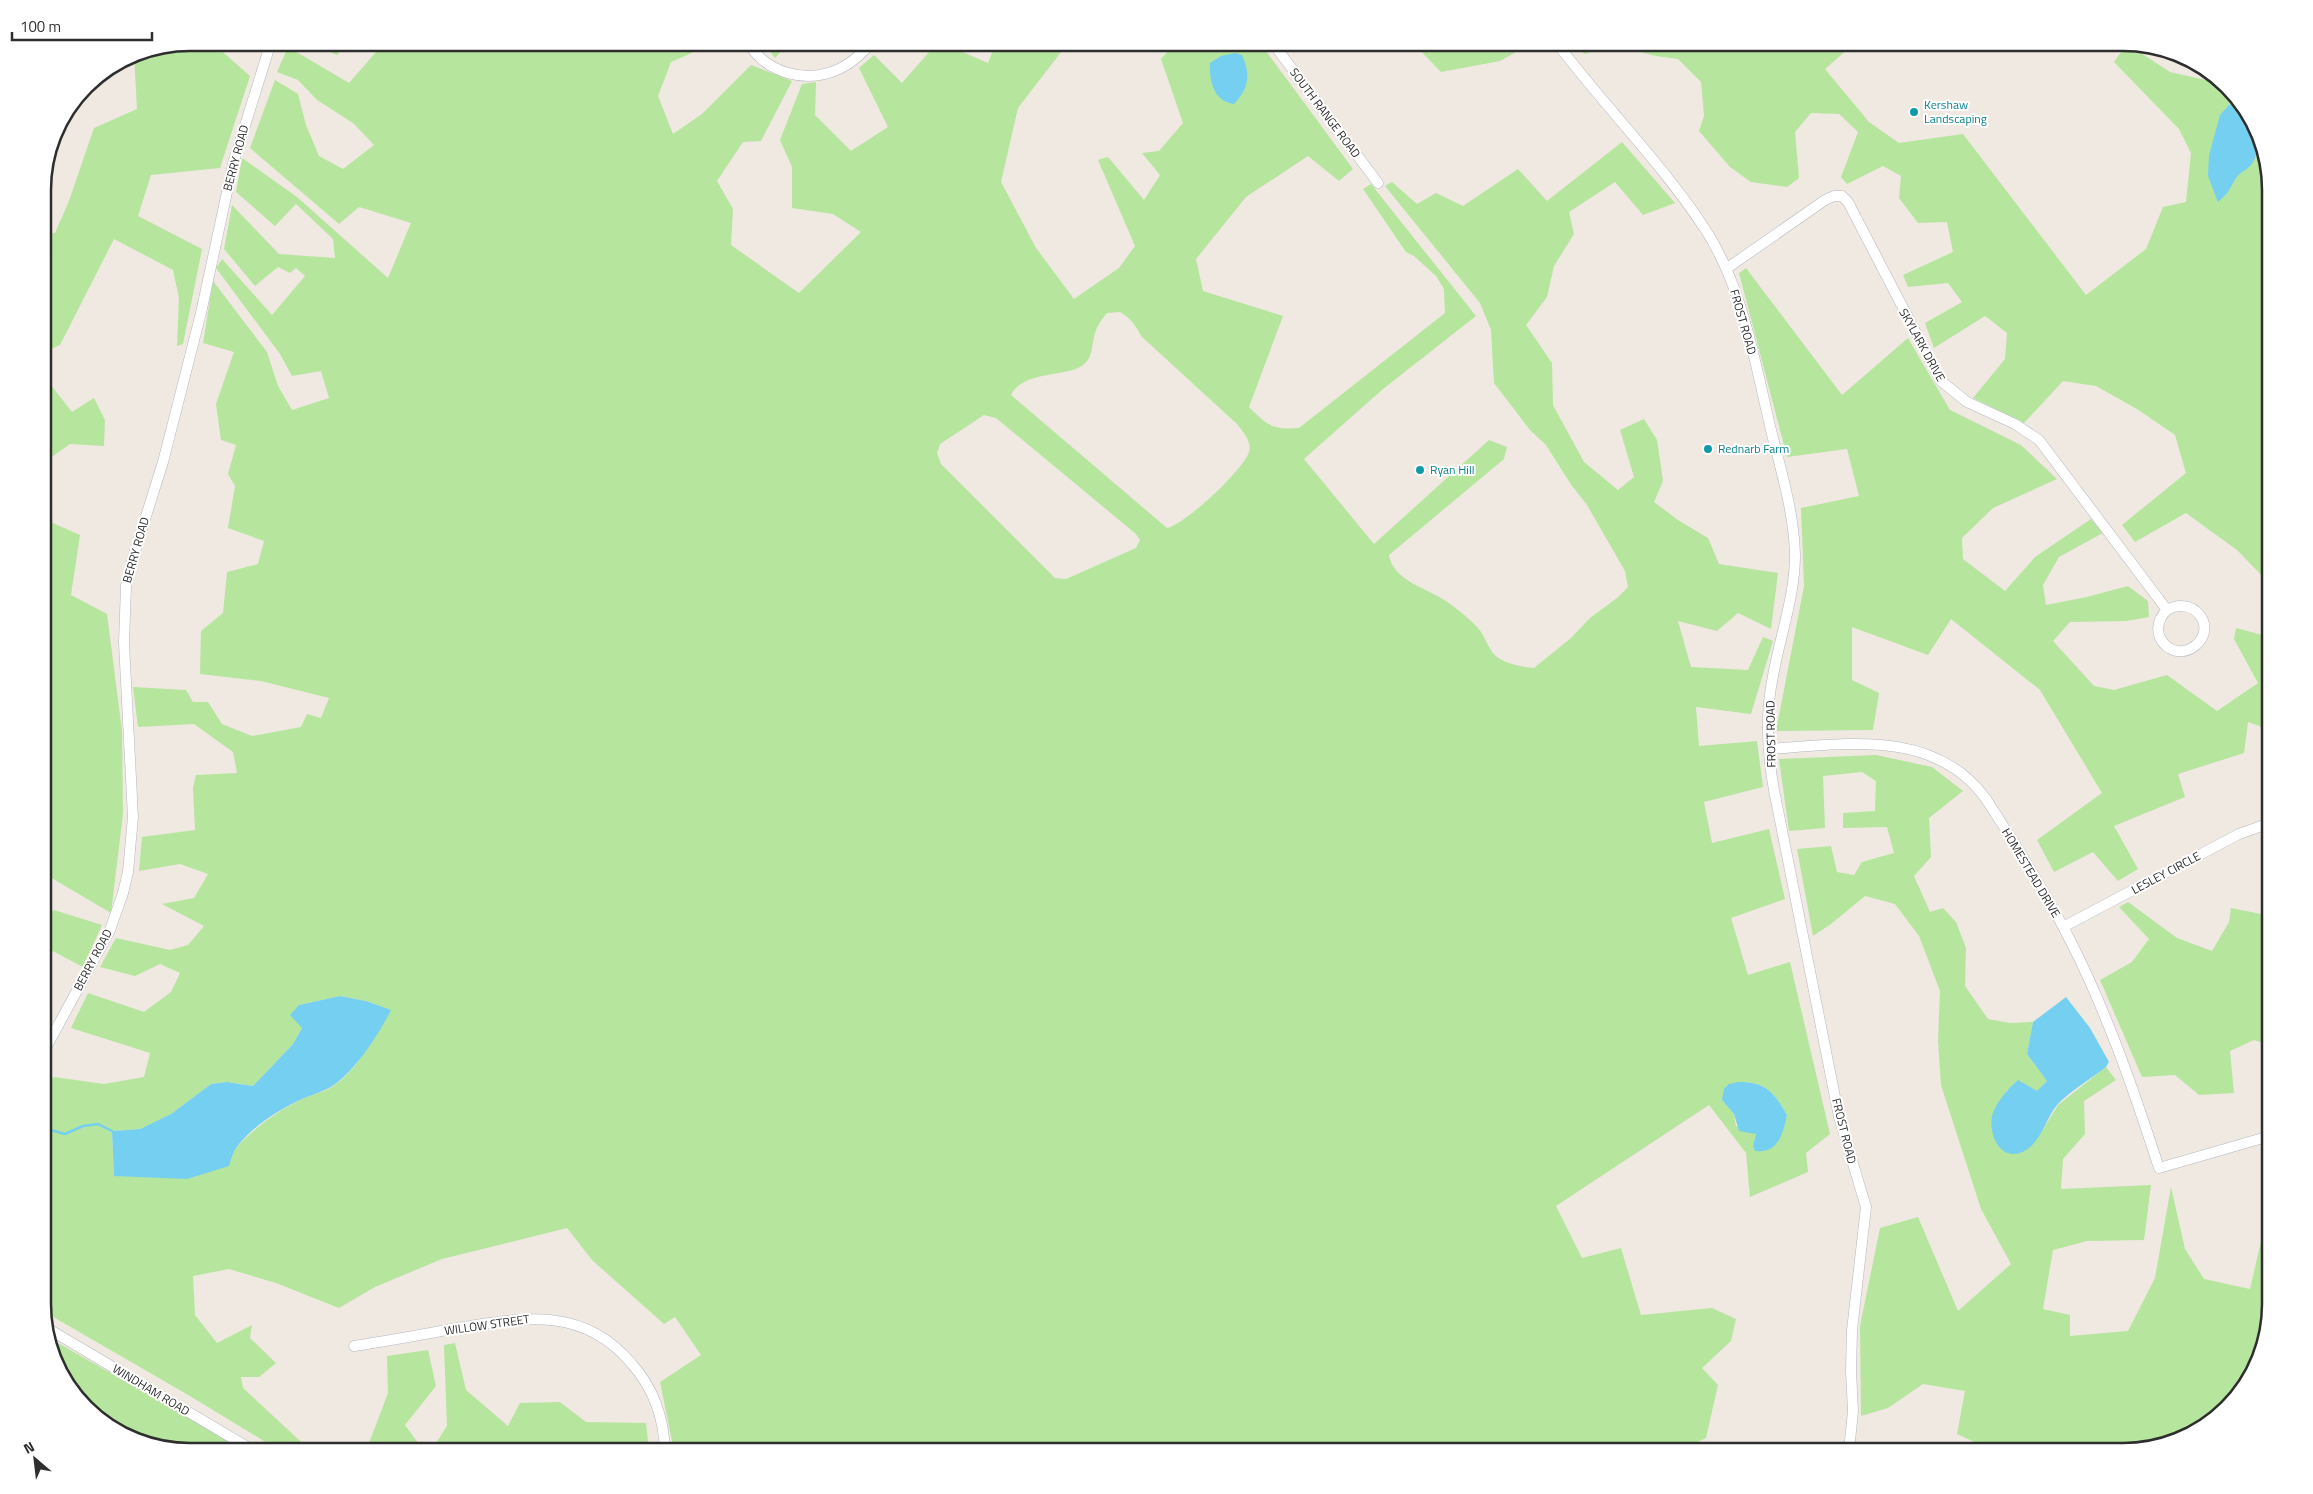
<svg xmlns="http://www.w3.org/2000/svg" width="2313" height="1494" viewBox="0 0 2313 1494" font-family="'Titillium Web',sans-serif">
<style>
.green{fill:#b6e59e;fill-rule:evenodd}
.water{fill:#75cff0}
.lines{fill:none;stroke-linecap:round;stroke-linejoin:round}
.stream{stroke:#75cff0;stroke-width:2.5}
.minor-casing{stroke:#b4b7c1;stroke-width:11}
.minor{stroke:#fff;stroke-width:10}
.culture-dot{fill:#0f9aa8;stroke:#fff;stroke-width:2}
.labels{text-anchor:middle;stroke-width:4;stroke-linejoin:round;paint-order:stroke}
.culture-label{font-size:12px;fill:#0d838f;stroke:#fff;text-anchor:start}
.street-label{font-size:12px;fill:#2e2e2e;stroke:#fff}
.rim{fill:none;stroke:#2e2e2e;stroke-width:2.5}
</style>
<rect width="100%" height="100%" fill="#efe9e1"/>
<path class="green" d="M190 43H216L215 45 250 76 220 168 151 175 138 216 202 249 183 344 177 346 179 298 173 270 114 239 60 345 43 353V233H55L69 201 94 128 137 109 134 54Z
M307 43H348L337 55Z
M360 43H714L671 62 658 96 673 134 702 114 751 65 792 81 761 141 743 142 717 181 733 209 731 245 799 293 861 232 833 214 792 208V167L780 140 802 84 816 82 815 115 851 151 888 127 859 68 874 55 902 83 937 43H942L988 63 996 43H1068L1018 108 1001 182 1036 248 1074 299 1119 268 1135 246 1098 160 1108 157 1144 200 1160 175 1142 153 1159 151 1183 123 1161 59 1175 43H1260L1353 169 1339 181 1308 156 1246 197 1196 259 1203 291 1283 316 1249 407C1267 425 1272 430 1299 428L1445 313 1444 289 1436 276 1414 256 1406 252 1363 189 1371 184 1476 316 1383 389 1304 459 1374 544 1489 440 1507 447 1504 459 1389 555C1393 581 1427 588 1446 601 1457 609 1469 618 1478 628 1485 636 1489 651 1497 657 1507 664 1522 667 1534 668L1571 638 1590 618 1617 598 1628 587 1625 571 1587 505 1570 483 1546 445 1530 430 1494 383 1491 330 1480 303 1385 186 1392 182 1417 204 1436 193 1463 206 1518 169 1547 201 1622 142 1675 203 1643 215 1615 182 1569 212 1574 234 1554 266 1547 297 1526 325 1552 363 1553 405 1584 462 1618 490 1634 477 1620 430 1644 419 1657 440 1663 481 1654 502 1678 520 1708 538 1719 564 1778 573 1771 629 1738 613 1717 631 1678 621 1691 667 1748 670 1763 637 1773 641 1751 714 1696 707 1699 746 1757 741 1763 787 1704 802 1712 843 1769 829 1785 899 1731 918 1748 975 1790 962 1830 1134 1806 1153 1808 1172 1750 1197 1746 1153 1709 1105 1556 1206 1582 1258 1621 1248 1641 1315 1712 1308 1736 1319 1731 1341 1702 1368 1718 1385 1706 1438 1679 1451H674L660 1382 701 1355 675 1317 664 1324 592 1260 567 1228 442 1259 375 1287 339 1308 276 1283 229 1269 193 1276 195 1315 217 1343 252 1325 250 1338 276 1363 259 1377H241L243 1388 311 1451H280L190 1396 43 1311V1082L54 1077 104 1084 144 1077 150 1053 71 1028 88 993 144 1012 171 992 180 973 160 964 135 976 100 967 116 938 170 950 188 945 204 926 162 904 194 898 208 874 180 864 139 871 142 837 195 830 193 788 196 775 237 773 233 752 194 724 138 727 133 687 186 690 193 702H208L222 724 252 736 301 727 307 714 321 718 329 698 261 681 200 674 201 631 223 613 227 572 258 564 264 541 228 528 235 486 228 474 236 445 221 440 216 404 234 352 203 343 213 281 267 352 278 386 292 410 329 398 321 371 292 376 280 354 216 268 222 259 272 315 305 276 296 268 290 273 278 267 255 286 224 249 232 205 279 254 335 258 333 239 296 204 275 226 236 192 242 158 297 197 388 278 411 223 359 207 339 224 250 148 275 80 298 94 306 125 319 156 343 169 374 145 353 123 317 100 298 80 277 72 288 47 349 83 376 52ZM1120 312C1130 318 1136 325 1141 336L1237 424C1243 432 1252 441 1249 452 1243 470 1186 524 1167 528L1011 395C1023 371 1062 377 1080 367 1094 359 1091 346 1095 333 1097 326 1102 319 1107 313ZM984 415 996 418 1136 534 1140 540 1136 548 1066 579 1055 578 941 464 937 453 940 444ZM340 996 366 1001 390 1010C374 1036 358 1072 330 1088 321 1093 311 1095 302 1099 276 1112 254 1128 235 1149L114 1176 112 1131 140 1129 171 1114 211 1084 227 1082 253 1086 293 1044 302 1028 299 1005ZM1739 1082C1766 1082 1774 1092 1787 1115L1782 1132 1754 1142 1756 1134 1736 1126 1734 1114 1722 1100Z
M764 43H789L775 58Z
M1413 43H1532L1500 61 1441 72Z
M1577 43H1855L1825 69 1869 122 1899 143 1963 134 2086 295 2146 249 2163 207 2186 202 2191 153 2179 129 2114 62 2127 44 2170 72 2219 83 2251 117 2270 190V584L2237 550 2186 513 2135 542 2122 525 2186 473 2175 435 2137 409 2096 386 2063 381 2024 423 1973 398 2005 359 2007 333 1985 316 1934 348 1925 323 1962 302 1948 283 1908 287 1903 275 1953 252 1947 222 1918 223 1899 198 1901 176 1883 166 1847 184 1841 177 1858 132 1839 114 1811 113 1795 132 1799 178 1787 187 1751 182 1730 167 1699 131 1704 116 1701 82 1678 59 1656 56 1615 46 1584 54Z
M1746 268 1842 395 1908 338 1950 410 2021 445 2057 479 1993 508 1962 538 1963 559 2005 591 2035 557 2091 519 2103 533 2059 557 2043 585 2046 605 2087 597 2128 586 2148 601 2149 617 2126 621 2070 622 2053 641 2094 686 2114 690 2167 675 2217 711 2258 683 2234 639 2236 628 2270 637V730L2248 722 2244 753 2178 774 2185 797 2114 826 2138 869 2118 881 2093 852 2054 872 2037 840 2102 793 2040 690 1951 619 1928 655 1852 627V680L1879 693 1873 730 1776 731 1804 586 1801 508 1859 496 1847 449 1787 457 1739 273Z
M43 375 72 412 94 398 105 420 104 446 70 444 43 463Z
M43 506 46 520 80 535 71 595 107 614 122 731 123 814 111 913 43 873Z
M1876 755 1932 767 1963 791 1929 818 1931 857 1914 876 1930 912 1943 908 1956 922 1966 948 1965 986 1988 1019 2010 1023 2033 1022 2027 1054 2047 1081 2037 1092 2007 1090 1993 1114 2042 1131 2058 1105 2106 1067 2116 1080 2084 1101 2085 1134 2063 1159 2061 1189 2151 1185 2144 1240 2087 1241 2053 1250 2043 1309 2070 1315V1336L2128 1331 2155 1278 2171 1187 2185 1249 2204 1279 2250 1289 2266 1220 2270 1216V1304L2246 1386 2196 1432 2123 1451H1994L1957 1434 1965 1391 1923 1384 1888 1408 1861 1416 1860 1326 1880 1228 1918 1217 1958 1311 2011 1264 1981 1209 1941 1085 1938 1041 1940 991 1919 936 1895 904 1865 896 1831 924 1813 936 1797 849 1831 846 1837 872 1854 875 1862 862 1894 853 1887 827 1843 828V813L1875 811 1876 781 1862 772 1823 776 1825 828 1789 831 1779 759Z
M2270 897V1045L2254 1040 2230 1051 2234 1093 2199 1095 2175 1075 2142 1077 2100 980 2132 962 2149 939 2119 907 2128 902 2177 938 2212 951 2229 922 2231 908 2261 914Z
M54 910 102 925 83 967 47 948 43 950V919Z
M51 1339 247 1451H190L152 1446 108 1427 62 1378Z
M455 1343 466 1390 508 1426 520 1403 560 1402 586 1422 646 1423 649 1451H431L447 1426 444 1345Z
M428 1350 436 1386 405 1425 424 1451H366L388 1393 387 1356Z"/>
<path class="water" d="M1235 53 1242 55C1251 75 1249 88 1234 104 1214 102 1209 81 1210 63L1221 56Z
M2237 102C2250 116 2265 148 2251 165 2247 170 2240 172 2236 178 2229 189 2230 192 2218 202L2208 176 2209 155 2220 115 2229 105Z
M340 996 366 1001 391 1010C379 1034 353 1075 329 1088 321 1092 312 1095 304 1098 280 1109 252 1126 236 1148 233 1152 231 1160 229 1166L187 1179 114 1176 112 1131 140 1129 171 1114 211 1084 227 1082 253 1086 293 1044 302 1028 290 1015 299 1005Z
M2066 997 2090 1028 2109 1062 2106 1067C2091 1079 2070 1091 2057 1105 2045 1120 2040 1146 2020 1153 1998 1160 1987 1130 1993 1113 1997 1101 2009 1088 2018 1080L2037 1091 2047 1081 2027 1054 2033 1022Z
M1739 1082C1766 1082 1774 1092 1787 1115 1783 1134 1778 1154 1755 1151L1753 1146 1756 1134 1739 1131 1734 1114 1722 1100 1724 1089 1729 1084Z"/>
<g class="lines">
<path class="stream" d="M43 1113 51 1130 65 1134 83 1126 98 1124 112 1131"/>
<g class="minor-casing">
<path id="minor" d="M748 42C766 74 807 84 839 69 852 63 863 52 873 42
M1272 42 1378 183
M1556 42C1604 106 1661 162 1705 229 1743 287 1755 363 1771 430 1781 471 1794 512 1795 555 1795 596 1780 636 1773 676 1765 714 1767 752 1774 790L1839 1117 1866 1207 1852 1330 1851 1371 1853 1411 1849 1451
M1726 269 1825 200 1834 196H1842L1848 202 1941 381 1967 402 2015 424 2039 440 2167 610C2143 633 2173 665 2196 645 2218 626 2193 595 2167 610
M1769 749C1844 744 1935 728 1986 799 2016 845 2046 893 2071 942 2108 1015 2134 1091 2159 1168L2270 1136
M2063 927 2239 834 2270 823
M43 1053 110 930 123 893 128 872 133 817 124 643 126 586 132 561 163 462 201 313 233 164 271 42
M47 1328 254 1451
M354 1346C387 1341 420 1335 452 1329 520 1318 582 1304 632 1364 654 1389 664 1419 665 1451"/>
</g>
<use href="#minor" class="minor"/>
</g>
<g class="culture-dot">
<circle cx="1914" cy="112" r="5"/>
<circle cx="1708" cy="449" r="5"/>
<circle cx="1420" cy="470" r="5"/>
</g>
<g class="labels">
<g class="culture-label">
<text x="1924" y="109">Kershaw<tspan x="1924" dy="14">Landscaping</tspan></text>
<text x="1718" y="453">Rednarb Farm</text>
<text x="1430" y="474">Ryan Hill</text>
</g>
<g class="street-label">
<text transform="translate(1325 113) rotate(53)" y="4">SOUTH RANGE ROAD</text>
<text transform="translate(236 158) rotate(-75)" y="4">BERRY ROAD</text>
<text transform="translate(1743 322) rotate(74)" y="4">FROST ROAD</text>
<text transform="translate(1922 345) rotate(61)" y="4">SKYLARK DRIVE</text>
<text transform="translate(136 550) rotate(-74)" y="4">BERRY ROAD</text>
<text transform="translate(1771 734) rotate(-91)" y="4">FROST ROAD</text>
<text transform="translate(2031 873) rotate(59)" y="4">HOMESTEAD DRIVE</text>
<text transform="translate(2166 873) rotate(-28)" y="4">LESLEY CIRCLE</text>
<text transform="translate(93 960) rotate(-62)" y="4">BERRY ROAD</text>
<text transform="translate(1844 1131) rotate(76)" y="4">FROST ROAD</text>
<text transform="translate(487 1325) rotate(-8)" y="4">WILLOW STREET</text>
<text transform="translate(151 1390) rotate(31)" y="4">WINDHAM ROAD</text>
</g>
</g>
<path d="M0 0H2313V1494H0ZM190 51H2123A139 139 0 0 1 2262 190V1304A139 139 0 0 1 2123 1443H190A139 139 0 0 1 51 1304V190A139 139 0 0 1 190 51Z" fill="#fff" fill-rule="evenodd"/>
<path class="rim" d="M190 51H2123A139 139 0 0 1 2262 190V1304A139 139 0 0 1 2123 1443H190A139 139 0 0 1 51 1304V190A139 139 0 0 1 190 51Z"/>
<g transform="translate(35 1459) rotate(332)" stroke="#ffffff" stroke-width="4" paint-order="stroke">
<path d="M0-4L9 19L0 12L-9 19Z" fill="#2e2e2e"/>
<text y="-8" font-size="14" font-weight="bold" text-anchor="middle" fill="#2e2e2e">N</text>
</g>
<path d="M12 32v8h140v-8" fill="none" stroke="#2e2e2e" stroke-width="2.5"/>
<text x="20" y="32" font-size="15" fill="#2e2e2e" stroke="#ffffff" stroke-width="4" paint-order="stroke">100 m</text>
</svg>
